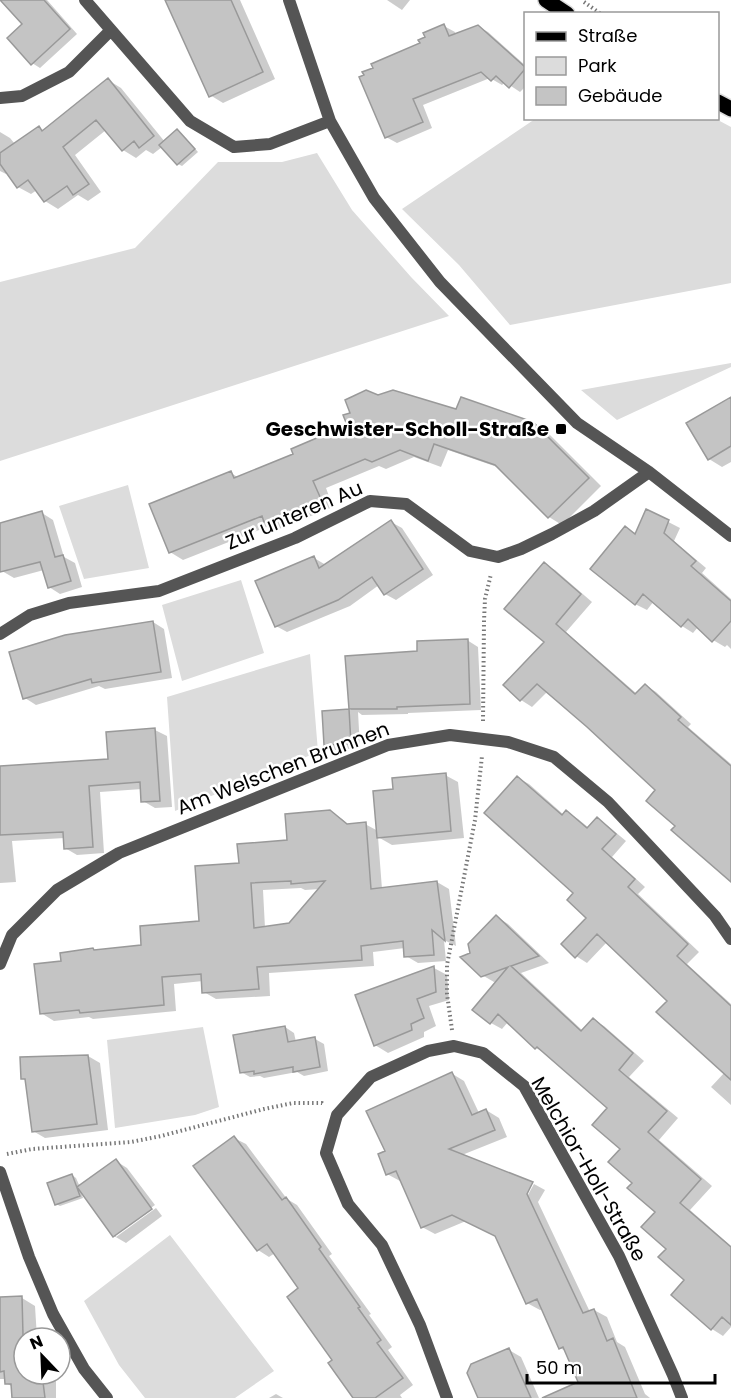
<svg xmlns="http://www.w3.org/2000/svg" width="731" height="1398" viewBox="0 0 731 1398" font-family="Poppins,sans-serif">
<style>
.green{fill:#dcdcdc}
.shadow{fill:#0003;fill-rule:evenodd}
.building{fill:#c4c4c4;stroke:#999;stroke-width:1.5;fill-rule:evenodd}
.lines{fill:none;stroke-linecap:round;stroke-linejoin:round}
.primary-casing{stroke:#dbdbdb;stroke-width:18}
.path{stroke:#777;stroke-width:4;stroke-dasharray:1.5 3;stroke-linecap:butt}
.minor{stroke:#555;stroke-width:12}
.primary{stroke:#000;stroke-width:15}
.poi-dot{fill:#000;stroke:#fff;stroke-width:2}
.labels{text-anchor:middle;stroke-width:5;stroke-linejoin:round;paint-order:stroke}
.poi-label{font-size:20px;font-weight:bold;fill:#000;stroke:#fff;text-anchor:end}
.street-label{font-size:20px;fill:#000;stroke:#fff}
</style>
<rect width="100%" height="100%" fill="#fff"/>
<path class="green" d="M716 119 731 127V283L510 325 459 265 402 209 535 119Z
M317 153 352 210 411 277 449 316 0 461V282L135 248 218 162H282Z
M731 363V367L617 420 581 390Z
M128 485 149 568 84 579 59 506Z
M241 580 264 653 182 681 162 605Z
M310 654 318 752 175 811 167 697Z
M203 1027 219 1107 195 1115 115 1128 107 1040Z
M170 1235 274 1371 235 1398H145L119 1365 84 1301Z"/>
<path class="shadow" d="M2 0H47L77 34 40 68 32 63 24 25Z
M167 0H240L275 79 223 103 210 95Z
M387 0H410L402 10Z
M444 26 455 32 456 35 477 26 488 32 526 66V86L520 92 505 82 502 85 490 78 423 105 432 128 397 143 386 137 422 44Z
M108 80 121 88 165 142 177 131 181 133 198 152 182 166 178 164 162 147 153 154 146 150 136 158 123 150 106 130 75 155 101 192 88 201 78 195 58 209 45 201 37 190 31 194 18 187 7 173 6 174 0 171V132L10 138 15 144 39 128 45 131Z
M378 397 532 423 546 431 601 486 562 525 549 517 500 468 448 450 441 467 414 457 386 469 379 466 326 488 333 507 279 529 272 525 183 560 170 552 231 473 239 478 295 455 349 426Z
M731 398V462L722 467 709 459Z
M647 511 680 528 674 541 706 568 702 573 731 599V649L727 645 725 647 713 640 698 627 693 633 682 626 654 601 647 610 635 604 626 528 637 534Z
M42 513 53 520 64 557 75 563 82 587 60 594 49 587 44 570 14 578 2 571 0 562V525Z
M391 522 402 528 433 575 396 600 385 594 379 585 350 606 287 632 276 626 314 558 326 565Z
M544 564 555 570 592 602 566 632 637 694 645 685 656 692 691 724 688 727 731 764V879L657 790 548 691 532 707 521 700 505 685 546 642Z
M153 622 164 629 172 678 105 689 99 686 36 705 25 698Z
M467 640 478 647 481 710 408 713V714L362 715 358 712 360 748 334 750 325 745 323 712 351 710 346 657 419 652Z
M155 730 167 736 172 807 155 808 143 801 142 789 100 792 104 853 77 855 65 848V838L12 841 16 882 0 883V815L110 760Z
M445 775 458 782 464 838 392 845 378 837 382 889 437 882 449 889 456 946 444 940 446 961 418 963 406 956 405 948 373 952 374 966 269 973 270 996 216 999 204 992 203 981 174 984 176 1011 93 1019 89 1017 54 1021 41 1013 63 963 96 951 143 947 200 923 240 865 289 842 329 811 342 819 350 826 365 824 378 831 395 791ZM301 888 305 890 320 889 289 925 265 928 263 890Z
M518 778 529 784 564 815 567 812 578 819 589 828 597 819 608 826 626 841 612 857 645 887 638 894 699 952 687 964 731 1004V1105L711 1087 725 1072 669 1001 607 942 587 963 576 956 588 917Z
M497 917 508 924 549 963 521 973 583 1031 593 1020 604 1026 644 1061 629 1077 678 1118 659 1140 712 1186 690 1210 731 1246V1327L723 1336 712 1329 686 1280 668 1249 657 1212 622 1149 609 1108 547 1054 536 1048 508 1022 502 1029 491 1023 499 981 494 982 482 975 471 954Z
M434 968 447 975 449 1000 429 1006 436 1026 424 1032V1037L388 1053 375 1045 357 996Z
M285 1027 294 1033 296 1042 315 1039 324 1044 328 1071 304 1076 297 1072 264 1078 260 1076 250 1077 241 1072Z
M88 1056 100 1063 108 1130 45 1138 33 1131 27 1081 22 1078Z
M451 1073 464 1081 479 1113 486 1110 499 1118 507 1137 462 1155 524 1202 534 1184 545 1190 538 1202 590 1312 594 1310 607 1317 617 1342 625 1347 645 1394 650 1398H545L580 1382 567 1352 560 1348 543 1309 540 1310 527 1303 497 1236 466 1221 435 1234 422 1227 402 1180 400 1181 387 1174V1152Z
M234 1138 246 1144 287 1199 297 1205 332 1254 329 1256 371 1314 369 1315 392 1347 388 1350 413 1385 400 1395 402 1398H355L334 1361 301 1289 275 1253 269 1257 258 1250Z
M116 1161 127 1168 155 1205 116 1233V1237L156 1208 162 1216 126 1243 114 1236 81 1192 83 1198 60 1206 56 1204 72 1175 76 1178 80 1187Z
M22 1298 35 1306 37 1338H24V1374H56V1398H14L13 1387 6 1383V1379H0V1299Z
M509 1350 521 1357 539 1398H479Z
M276 1394 283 1398H269Z"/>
<path class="building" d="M0 0H44L70 29 31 65 7 38 22 24Z
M165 0H231L263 72 209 97Z
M444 24 449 36 478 25 525 67V69L509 88 496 76 491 81 481 72 413 99 423 122 385 138 359 77 364 75 362 72 373 68 371 64 420 43 418 40 425 37 423 33Z
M108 78 154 136 139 148 134 141 122 151 96 120 63 147 89 184 73 195 67 186 44 202 28 180 17 188 0 164V153L39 126 42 131Z
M177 129 195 149 177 165 159 145Z
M366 390 378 395 393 390 456 409 461 397 533 422 589 478 548 518 495 465 434 444 428 461 400 450 372 462 365 459 313 481 321 499 264 522 262 516 169 553 149 504 231 471 234 478 293 454 291 449 347 425 343 415 350 413 345 400Z
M731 397V446L708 460 686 423Z
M646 509 669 520 664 533 696 561 691 566 731 601V621L712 642 688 619 681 627 643 594 635 605 590 569 625 526 635 534Z
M42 511 55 557 63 555 71 581 48 588 40 562 0 572V523Z
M391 520 423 569 384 595 372 577 338 600 275 627 255 581 314 556 319 568Z
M544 562 581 594 556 624 635 694 645 684 681 717 678 720 731 766V882L671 830 675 826 646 801 655 790 587 727 537 684 520 701 503 685 544 642 504 609Z
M153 621 161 672 92 683 91 679 23 699 9 652 65 635Z
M468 639 470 704 397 707V709H349L345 656 417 651V641Z
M349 709 351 744 324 745 322 711Z
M155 728 160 801 141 802 140 782 89 786 93 847 64 849 63 832 0 835V766L108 759 106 732Z
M446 773 451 831 377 838 373 791 393 789 392 778Z
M517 776 562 815 566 810 587 828 597 817 616 834 602 849 635 879 628 887 688 944 677 956 731 1006V1080L656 1012 667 1001 597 934 575 958 561 944 586 918 567 900 573 893 484 813Z
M330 810 347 824 366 822 371 889 437 881 445 941 432 930 434 955 404 957 403 941 361 946 362 960 257 967 259 989 202 993 201 974 162 977 164 1005 80 1013 79 1010 40 1014 34 964 61 961 60 953 93 948 94 950 141 945 140 926 199 921 195 866 239 863 237 844 287 840 285 814ZM291 881V884L325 881 289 923 254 928 251 883Z
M496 915 539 956 511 966 581 1031 593 1018 633 1053 619 1070 667 1111 648 1132 701 1179 680 1203 731 1247V1325L722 1317 711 1330 671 1295 684 1280 658 1257 666 1249 641 1227 655 1212 627 1188 632 1183 608 1162 620 1149 592 1125 607 1108 537 1047 535 1049 498 1014 490 1024 472 1010 508 967 481 977 460 957 470 953 468 944Z
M434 966 436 992 417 999 424 1018 411 1024 412 1030 374 1046 355 995Z
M285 1026 288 1042 315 1037 320 1067 293 1072V1067L254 1074V1071L240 1073 233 1035Z
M88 1055 97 1124 32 1132 25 1079H21L20 1057Z
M452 1072 472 1115 486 1109 495 1130 449 1149 533 1182 527 1194 583 1313 594 1309 607 1341 613 1338 637 1398H542L578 1382 563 1347 559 1349 537 1299 526 1304 495 1236 452 1215 421 1228 396 1171 386 1175 378 1154 385 1151 366 1111Z
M234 1136 282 1200 286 1197 321 1247 319 1249 360 1307 358 1308 381 1340 377 1343 403 1378 375 1398H353L328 1363 332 1360 287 1297 298 1288 267 1244 257 1251 193 1166Z
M116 1159 152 1209 113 1237 77 1187Z
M72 1174 80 1196 55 1205 47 1183Z
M22 1296 24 1374H42L45 1398H12L11 1384H5L4 1371 0 1372V1297Z
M509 1348 531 1398H478L467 1373 471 1364Z"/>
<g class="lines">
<g class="primary-casing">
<path id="primary" d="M546 0 567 14
M718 102 731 109"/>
</g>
<path class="path" d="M584 2 601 14
M483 721 484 621 485 599 491 574
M452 1030 447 994V965L475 820 482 756
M7 1154 32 1149 131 1142 161 1136 264 1109 293 1103H322L323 1104"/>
<path class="minor" d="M85 0 190 121 234 147 270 144 330 121
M289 0 330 121 374 198 440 282 577 423 649 472 731 536
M0 98 22 96 69 72 111 30
M0 634 30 615 69 603 159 591 295 538 370 501 406 504 470 551 498 557 521 549 552 534 594 511 649 472
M0 964 12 935 57 890 119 853 388 745 450 735 508 742 554 757 608 802 715 916 731 939
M0 1172 29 1257 53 1314 84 1369 107 1398
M447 1398 420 1325 382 1245 348 1204 326 1153 337 1115 371 1077 428 1051 454 1046 483 1053 524 1086 619 1256 673 1375 682 1398"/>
<use href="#primary" class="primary"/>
</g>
<rect class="poi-dot" x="555" y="423" width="12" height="12" rx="3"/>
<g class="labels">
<g class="poi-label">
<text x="549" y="436">Geschwister-Scholl-Straße</text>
</g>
<g class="street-label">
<text transform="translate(294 515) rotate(-23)" y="7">Zur unteren Au</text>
<text transform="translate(283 768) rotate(-21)" y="7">Am Welschen Brunnen</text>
<text transform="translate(589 1169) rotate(60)" y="7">Melchior-Holl-Straße</text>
</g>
</g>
<rect x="524" y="12" width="195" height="108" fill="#ffffff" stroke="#999999" stroke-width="1.5"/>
<rect x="536" y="32" width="30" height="9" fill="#000000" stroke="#999999" stroke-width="1.5"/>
<text x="578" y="42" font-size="18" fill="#000000">Straße</text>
<rect x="536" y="57" width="30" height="18" fill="#dcdcdc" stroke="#999999" stroke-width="1.5"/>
<text x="578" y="72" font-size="18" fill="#000000">Park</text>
<rect x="536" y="87" width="30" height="18" fill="#c4c4c4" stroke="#999999" stroke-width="1.5"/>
<text x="578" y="102" font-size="18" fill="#000000">Gebäude</text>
<g transform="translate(42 1356) rotate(337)"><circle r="28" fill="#ffffff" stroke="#999999" stroke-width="1.5"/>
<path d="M0-4.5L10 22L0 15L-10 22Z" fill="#000000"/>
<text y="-9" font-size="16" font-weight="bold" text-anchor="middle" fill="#000000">N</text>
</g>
<path d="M527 1374v9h188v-9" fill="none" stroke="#000000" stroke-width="3"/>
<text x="536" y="1374" font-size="18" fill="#000000" stroke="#ffffff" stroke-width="4.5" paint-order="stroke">50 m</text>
</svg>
